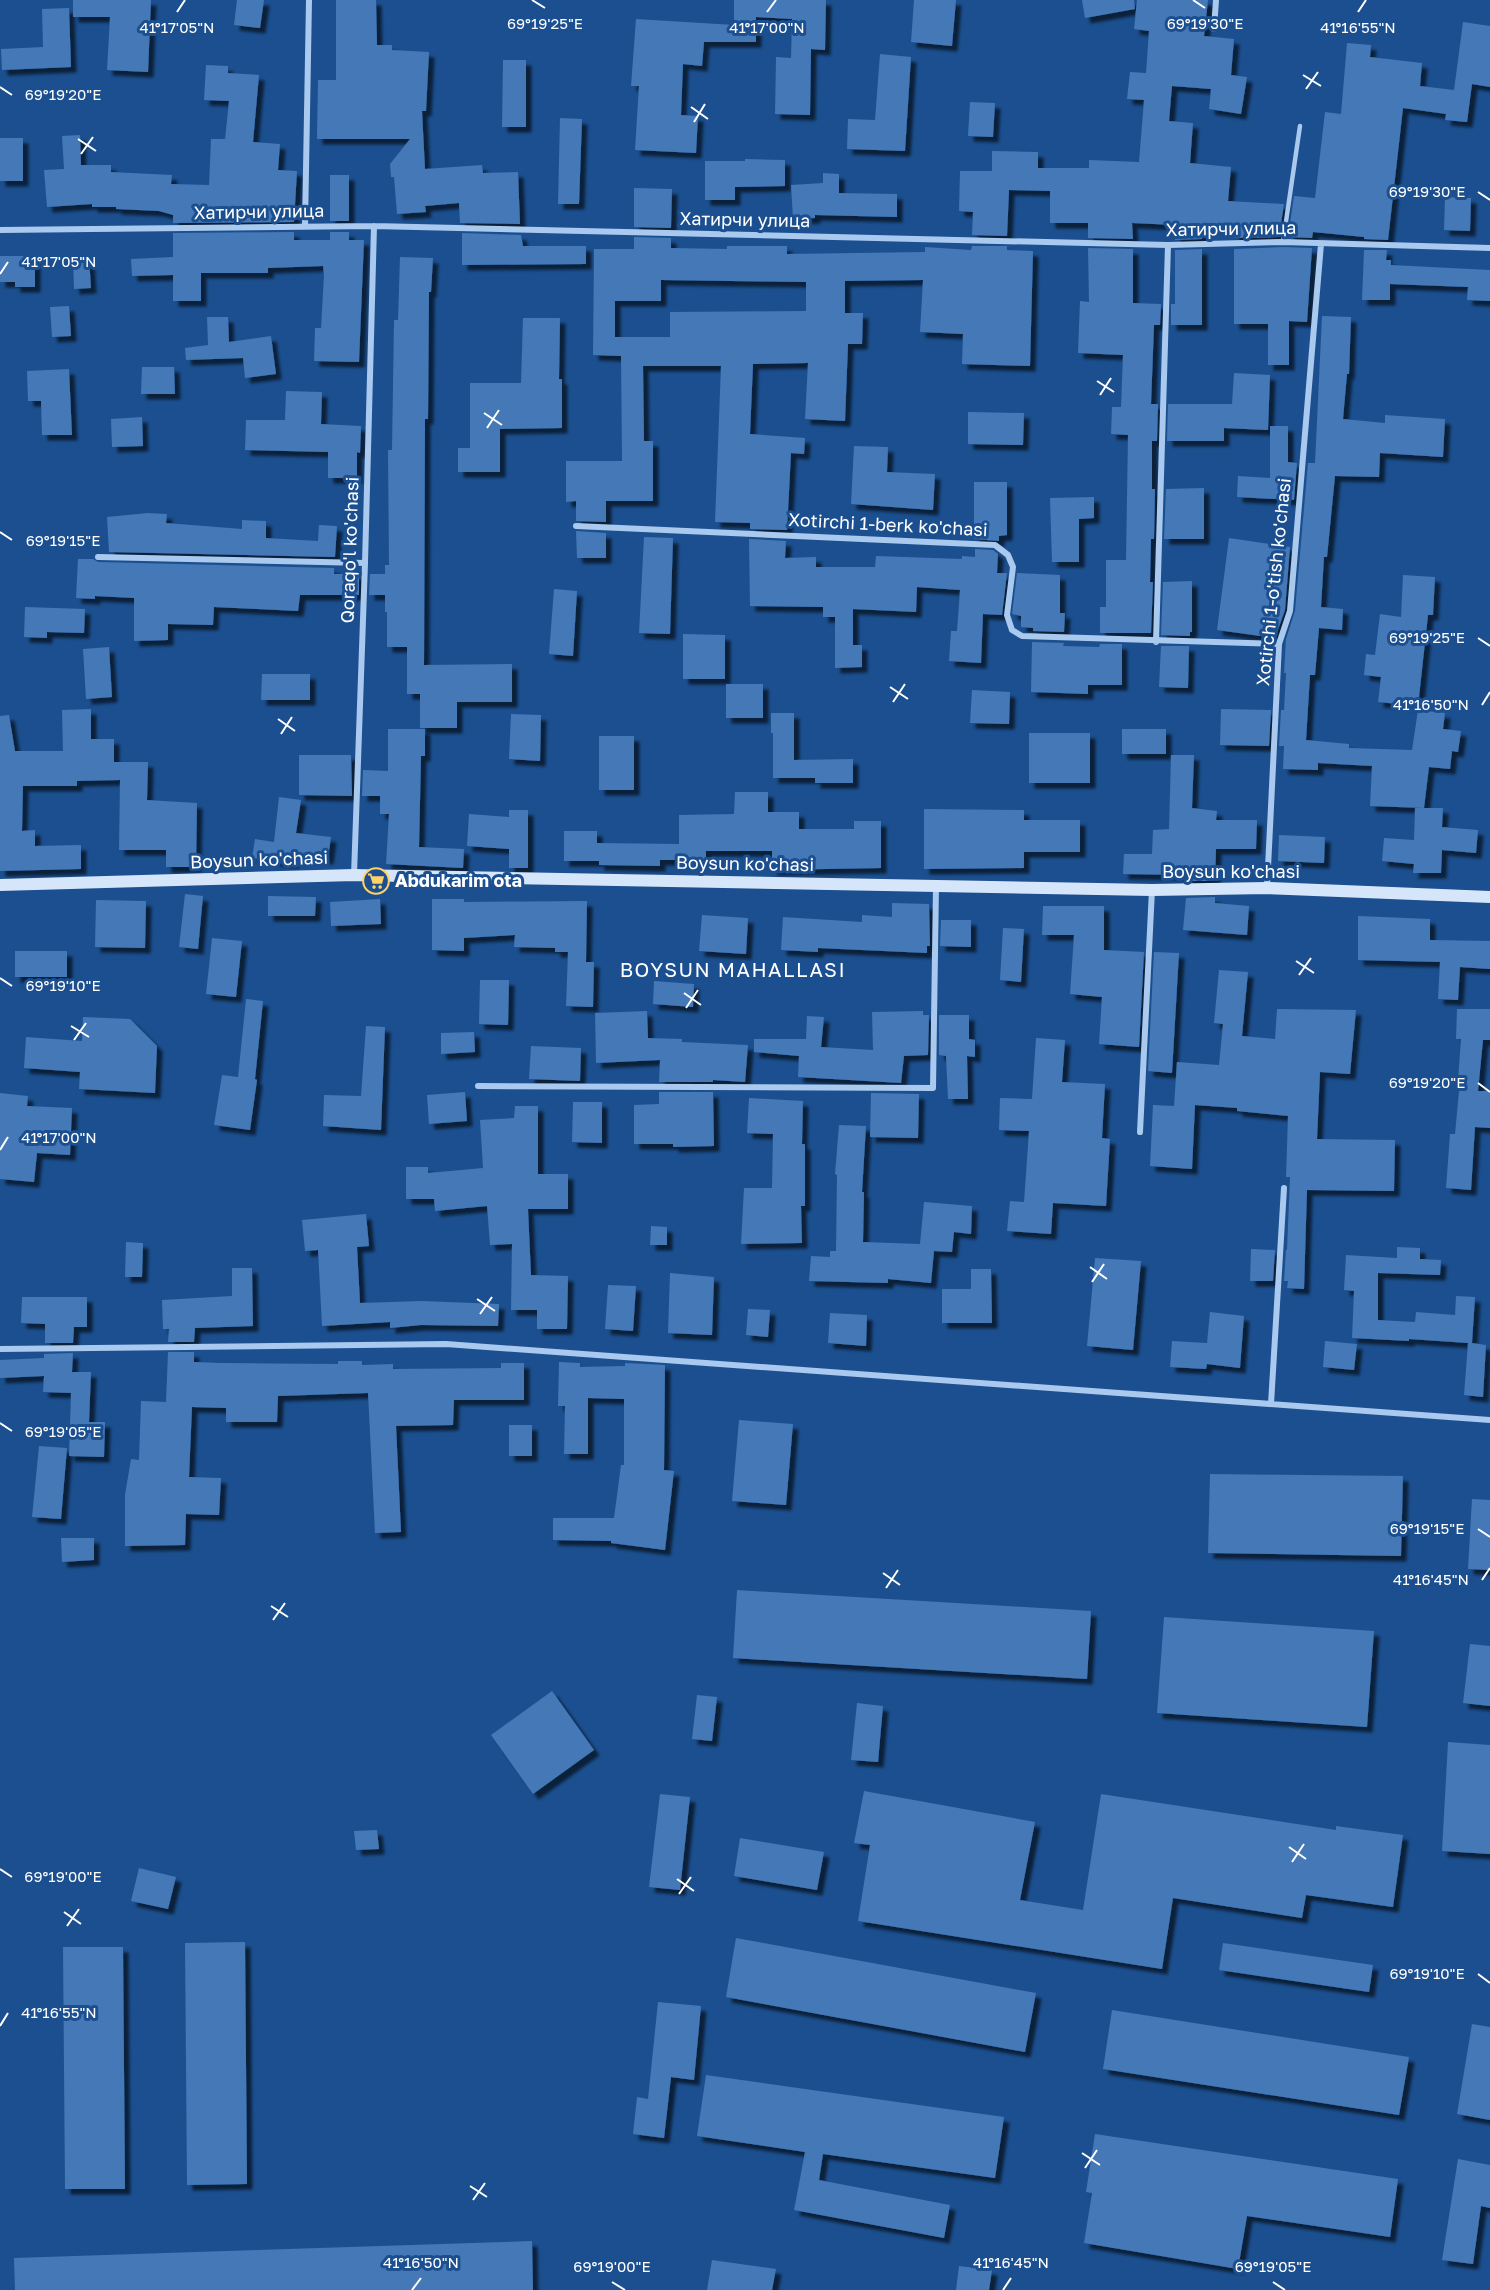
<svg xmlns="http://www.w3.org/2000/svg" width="1490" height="2290" viewBox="0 0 1490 2290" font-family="'Golos Text',sans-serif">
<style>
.building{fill:#4478b7;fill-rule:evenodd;filter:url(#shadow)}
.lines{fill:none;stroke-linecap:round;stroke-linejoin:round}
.lane{stroke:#a9c9ee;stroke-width:4.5}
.street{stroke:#a9c9ee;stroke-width:6}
.secondary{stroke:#d6e6fa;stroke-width:12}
.ticks{fill:none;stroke:#fff;stroke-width:2}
.labels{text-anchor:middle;stroke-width:6;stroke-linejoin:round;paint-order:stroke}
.street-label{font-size:18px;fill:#fff;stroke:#1b4f8f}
.poi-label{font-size:18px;font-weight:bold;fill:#fff;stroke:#1b4f8f;text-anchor:start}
.neighbourhood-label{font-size:20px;letter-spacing:1.5px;fill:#fff;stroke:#1b4f8f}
.ticks-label{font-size:15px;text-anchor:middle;fill:#fff;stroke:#1b4f8f;stroke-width:6;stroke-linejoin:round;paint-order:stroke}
</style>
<defs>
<filter id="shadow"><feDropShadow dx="5.5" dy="5.5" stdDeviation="1.5" flood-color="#0009"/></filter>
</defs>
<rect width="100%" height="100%" fill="#1b4f8f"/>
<path class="building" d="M73 0H151L148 72 107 70 110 17H73Z
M237 0H264L260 28 234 25Z
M336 0H376L377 45H392V50L429 52 426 111H422L425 169 482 165 483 173 518 172 520 224 460 223 459 203 425 206 426 212 397 214 394 177H391L390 164 410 139H317L318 80H336Z
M734 0H826L825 50 811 49 810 115 775 114 776 57 791 58 792 19 756 17V42H704L702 66 683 64 681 115 698 116 696 153 635 150 639 86H631L636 19 734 25Z
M914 0H956L952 46 911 42Z
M1082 0H1134L1135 9 1085 18Z
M1137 0H1208L1204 36 1234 39 1231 75 1247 77 1241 114 1209 109 1211 89 1172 86 1169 121 1193 123 1190 163 1231 167 1228 201 1284 204 1279 237 1234 238V229L1202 226V239L1175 240V225L1132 223 1133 239 1088 238V223H1050V191L1009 190 1007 236 972 235 973 212 959 211 960 171H992V151L1038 152V168H1089V160L1139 162 1144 100 1127 99 1130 72 1146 73 1149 31 1134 29Z
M69 8 71 67 2 70 1 49 43 47 42 9Z
M1463 22 1490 26V87L1472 84 1467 122 1445 120 1446 114 1403 108 1388 240 1364 239V237L1313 232 1312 238 1288 237 1294 196 1315 198 1325 112 1341 114 1347 43 1371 45 1370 57 1422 63 1420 86 1454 90Z
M880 54 911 57 905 151 847 149 848 119 875 120Z
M503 60H526V127H502Z
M206 65 228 66V73L259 75 253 142 280 144 278 170 297 171 294 222 173 223V215L159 211 116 209V207H92V204L47 207 44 170 64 169 62 136 80 135 81 165H111V172L172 175 171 184 209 185 211 139H225L229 101 204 100Z
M970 102 995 103 993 137 968 136Z
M560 118 582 119 579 204H558Z
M0 138H23V181H0Z
M745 159 785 160V186L735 187V200H705V161H745Z
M823 173 839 174V193L897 194V217L815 215V218L793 219 791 185 823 183Z
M330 175H349V221H330Z
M634 188 672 189 671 228 634 227Z
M1445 197 1471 198 1470 231 1444 230Z
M294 232V240H330V232H349V240H364L359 362 314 361 315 328H321L324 275 323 266 268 268V273H201V301H173V275L132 276 131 259 173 257V233Z
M462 233 521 235 523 246H586V264L462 265Z
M634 237 671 238V248L727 249V246H787V254L925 252V247L971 250 972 246H1007V250L1033 251 1030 366 962 364 963 334 920 332 923 280 845 281V313H863L862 344H848L845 421 805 419 808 363 753 364 750 434 805 438 804 454 791 453 787 530 750 529V523L715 522 721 366H643L644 441H653V501H606V522L576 521V501L566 502V461H622L621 356 593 355 594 249H634ZM661 280 806 282V311L670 312V337H615V301H661Z
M1283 247 1312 248 1307 322 1289 321V365H1268V324H1234V249Z
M1088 248 1133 249V303L1161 304 1160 325H1154L1151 404H1158L1157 441H1152V489H1155L1154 539H1151L1150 582H1153L1151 633H1100V607H1106V560H1126L1128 435 1111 434 1112 407H1121L1123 355 1078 353 1080 301 1089 302Z
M1202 249V325H1171V304H1175V250Z
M1364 250H1387L1386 260H1391V265L1490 270V301L1467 300 1468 287 1390 284V300H1362Z
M0 256H35V287H15V282H0Z
M89 257 91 288 74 289 73 258Z
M400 257 433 258 431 292H429L428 419H425L424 665 512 664V702H457V728H420V694H407V647H387V612H385V595H369L370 574H385V565H389L388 450H392L394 320H398Z
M69 306 71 336 52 337 50 307Z
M1322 316 1351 317 1349 374H1347L1343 419 1385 423V415L1445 419 1443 457 1380 453 1379 477 1335 476 1327 557H1324L1321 607 1343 609 1342 630 1319 628 1315 675H1310L1306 740 1349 744V748L1412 750 1418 710 1445 713 1443 729 1461 731 1458 752 1452 751 1450 769 1429 767 1424 808 1370 806 1372 766 1318 763V770L1283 769 1284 746H1279L1281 710H1284L1286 673H1284L1286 639 1295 611 1308 463H1315Z
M207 317H228L229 342 271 336 276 374 245 378 243 358 186 360 185 348 208 345Z
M523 318H560L559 379H562V428L500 429V472H458V448H470V383H521Z
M142 367H174L175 394H141Z
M69 369 72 435H42L41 401H28L27 371Z
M1234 373 1270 375 1268 430 1224 428V441H1167L1168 404H1232Z
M286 391 322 392 321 424 361 426 360 453 357 452V478H328V452L245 450 246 420H285Z
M968 412 1024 413 1023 445 968 444Z
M142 417 143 446 112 447 111 419Z
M1270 426H1288V462L1297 463 1294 500 1237 497 1238 476 1270 478Z
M854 446 888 447 887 472 935 474 933 510 851 504Z
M974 482H1007V535L999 536V541L974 539Z
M1204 488V539H1164L1166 489Z
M1094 497V518L1079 519V562H1052L1050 498Z
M148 513 167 514 166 523 242 529V520L266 521V538L318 541 319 525 337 526 335 557 109 552 107 517Z
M576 531 606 533V558H577Z
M644 537 673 538 670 634 639 633Z
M1229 538 1290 547 1285 610 1275 638 1217 630Z
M749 539 786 541 785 558 816 557V567H875L876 556 962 559V556L975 557V549L993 550 998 554 997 573H1007L1002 615 983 614 981 663 949 661 951 631H957L960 590 917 587 916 612 853 609V645H862V667L835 668V617H823V607L750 606Z
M78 559H93L98 562 334 568V574H359V595H300L298 611 214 607 213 625 168 624V640L134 641V598L95 596V599L76 598Z
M1017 573 1060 575V613H1065L1064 632 1033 631V628L1021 627V616L1012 614Z
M1403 575 1435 577 1433 615H1428L1418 706 1378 702 1381 677 1364 675 1366 654 1375 655 1380 614 1401 617Z
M1192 581V632H1190V636L1161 635 1163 582Z
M554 589 577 591 573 656 549 654Z
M25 607 85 609 84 633 47 632V638L24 637Z
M683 634 725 635V679H683Z
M1032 642 1064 643 1063 646 1099 647 1100 644H1122V685H1088V694L1031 692Z
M1161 646H1189L1188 688 1159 687Z
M109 647 112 697 86 699 83 649Z
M262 674H310V700H261Z
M726 684H763V718H726Z
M972 690 1010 692 1009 724 970 723Z
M91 709V739H114V762H148L147 800 197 803 196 867H166V850H119L120 780 77 781V786H23L22 831 35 830V846L81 845V869L0 871V716L9 715 15 751H63L62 710Z
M1221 709 1271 710 1269 746 1220 745Z
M771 713H794V760L853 759V783H815V778H773V733H771Z
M511 714 541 715 540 761 509 759Z
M388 729H425V756H421L419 847 464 849 463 868 386 864 389 814H380V796H362L363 770 388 771Z
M1122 729H1166V754H1122Z
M1029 733H1090V783H1029Z
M599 736H634V790H599Z
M299 755H351L352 796 299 795Z
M1171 755H1194L1192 808 1217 811 1216 820H1257L1256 849H1216L1215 881H1187V875L1123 874 1124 854H1152L1153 830 1169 829Z
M735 792H768V812H799V829H854V821H881V868L772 870V851H706V860H660V866L599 865V861H564V831H597V843L679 844V815L734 814Z
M279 797 301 800 296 833 331 837 328 859 294 856 293 863 252 858 255 839 274 842Z
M1415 808H1443L1442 827 1478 830 1476 853 1442 850 1441 873H1413L1414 864 1382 861 1384 838 1414 840Z
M924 809 1024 810V820H1080V852H1024V868L924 869Z
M509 810H528V868H509V849L467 846 469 814 509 817Z
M1279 835 1325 837 1324 863 1278 861Z
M185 894 203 896 198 949 179 947Z
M268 896 316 897 315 916H268Z
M1215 897V903L1249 906 1247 935 1183 930 1186 898Z
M380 899 381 924 331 926 330 902Z
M432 899H464V902L587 901 586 962H594L593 1007 566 1006 568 952H555V948L514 947 515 935 464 938V951L432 950Z
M96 900 146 901 145 948 95 947Z
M892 903 929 904 930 946H927V953L818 948V952L781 950 783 917 862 922V915L892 917Z
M1043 906H1104V950L1144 952 1139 1047 1099 1044 1102 997 1070 994 1074 935H1042Z
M702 915 748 918 746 954 699 951Z
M1358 916 1430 919V940L1490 941V969L1460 967 1458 1000 1438 999 1440 962 1358 960Z
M941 920H971V947L940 946Z
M1003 928 1024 929 1021 982 1000 980Z
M212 938 242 941 236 997 206 994Z
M15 951H67V977H15Z
M1154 952 1179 953 1172 1073 1148 1071Z
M1219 970 1248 972 1242 1036 1275 1039 1277 1009 1356 1010 1350 1074 1320 1072 1317 1139 1395 1140 1394 1191 1307 1190 1304 1289 1287 1288 1288 1281H1284L1286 1250H1287L1290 1177H1286L1288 1116 1237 1111V1108L1195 1105 1192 1169 1150 1166 1153 1105 1174 1106 1177 1062 1219 1065 1223 1024 1214 1023Z
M480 980H509L508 1025 479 1024Z
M654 981 694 984 693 1007 653 1004Z
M246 999 263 1001 255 1079 257 1080 250 1130 214 1125 222 1075 238 1077Z
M1457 1009H1490V1040H1483L1478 1091H1490V1128L1475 1127 1471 1190 1446 1188 1450 1134H1455L1460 1080H1458L1461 1039H1456Z
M647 1011 648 1038 682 1039V1042L748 1045 745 1082 713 1080V1082H659L660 1060 596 1063 595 1013Z
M923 1011V1015H929L928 1055 904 1056 901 1083 798 1077 799 1056 754 1052V1039H806L807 1016 824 1017 821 1047 873 1050 872 1012Z
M939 1015H969V1039L975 1040V1057L967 1056 968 1099H948L946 1056 939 1055Z
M83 1017 130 1019 157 1046 155 1093 79 1089 80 1072 24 1068 26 1037 82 1041Z
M366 1026 385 1027 381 1130 323 1126 324 1095 361 1096Z
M474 1032 475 1052 441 1054V1033Z
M1036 1038 1065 1040 1062 1082 1105 1084 1102 1138 1110 1139 1106 1206 1053 1203 1051 1234 1007 1231 1010 1201 1024 1202 1029 1131 999 1130 1000 1098 1032 1099Z
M531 1046 581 1048 580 1081 529 1079Z
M465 1092 467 1121 429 1124 427 1095Z
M659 1092H713L714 1146 673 1147V1144H634V1105L659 1104Z
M0 1093 28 1096 27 1106 72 1108 70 1155 37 1153 34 1182 0 1179Z
M871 1093 919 1094 918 1138 870 1137Z
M749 1098 803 1101 802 1144H805V1206H801L802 1243 741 1244 744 1188H772L773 1134 747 1133Z
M573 1102H602V1143L572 1142Z
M515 1106H538V1174H568V1209H528L531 1275 568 1276 567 1329H537V1310H511L512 1244 490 1245 487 1206 435 1211 434 1199H406V1167H428V1173L483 1168 480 1120 514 1118Z
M839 1125 866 1126 862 1192H864L863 1242 920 1244 924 1202 972 1206 971 1234 954 1232 952 1252 934 1251 931 1283 888 1279V1283L809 1281 811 1256 830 1257V1251H836L837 1175 835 1174Z
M366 1214 369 1246 357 1247 360 1303 421 1301 499 1304 498 1326 421 1325 390 1328V1322L322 1326 318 1250 305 1251 302 1220Z
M651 1226 667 1227V1245H650Z
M126 1242 143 1243 142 1277H125Z
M1397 1247 1420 1248V1259L1441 1260 1440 1275 1378 1273V1320L1415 1322 1416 1312 1455 1315 1456 1296 1475 1297 1472 1343 1486 1345 1483 1397 1464 1395 1468 1343 1409 1339V1341L1352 1338 1354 1291 1344 1290 1346 1255 1397 1258Z
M1251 1249 1275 1250 1273 1281H1250Z
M1095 1258 1141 1261 1133 1350 1087 1346Z
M232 1268H252L253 1326 195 1328 194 1342H168L169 1329H163L162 1300 232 1296Z
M971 1269H991L992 1323H942V1289H971Z
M670 1273 714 1277 712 1335 668 1333Z
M608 1285 636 1286 633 1331 605 1329Z
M22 1297H87V1327H74L73 1343H45V1324L21 1323Z
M748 1309 770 1310 768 1337 746 1335Z
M1210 1312 1244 1316 1240 1368 1207 1364 1206 1369 1170 1367 1172 1341 1207 1343Z
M830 1313 867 1315 866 1346 828 1343Z
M1325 1341 1357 1344 1354 1370 1323 1367Z
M168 1352H194V1362L221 1363 338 1364V1361H362V1365L393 1364V1369L501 1368V1363H524V1400H454L453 1425 396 1426 401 1532 375 1533 368 1393 278 1396 277 1422H226V1408L192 1407 189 1477 221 1478 219 1515 186 1514 185 1545 125 1546V1495L131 1459 139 1460 141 1401 166 1402Z
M73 1353 72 1372H91L89 1422H105L104 1457 69 1456 71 1393 43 1392 44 1376 0 1378V1360L44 1358V1354Z
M559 1362 580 1363V1367L625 1366V1363L665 1365 664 1470 674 1471 665 1550 611 1543V1541L553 1540V1518H614L621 1465H624V1399L588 1398V1454H564L565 1406H558Z
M739 1420 793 1424 786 1505 732 1501Z
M509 1425H532V1456H509Z
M39 1446 67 1448 61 1519 32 1517Z
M1210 1474 1403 1476 1401 1556 1208 1553Z
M1472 1499 1490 1500V1570L1468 1569Z
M61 1538H94V1560L62 1562Z
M737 1590 1091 1611 1087 1679 733 1658Z
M1164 1617 1374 1631 1367 1727 1157 1713Z
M1470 1644 1490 1646V1706L1463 1703Z
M552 1691 594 1750 533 1794 491 1735Z
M697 1695 717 1697 712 1741 692 1739Z
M857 1703 883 1706 878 1762 851 1760Z
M1448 1742 1490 1745V1854L1442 1851Z
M864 1791 1035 1822 1020 1900 1083 1910 1101 1794 1336 1830V1826L1403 1835 1393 1907 1306 1895 1302 1918 1173 1898 1162 1969 858 1921 870 1845 854 1843Z
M660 1794 690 1797 680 1890 649 1887Z
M377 1830 379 1849 356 1850 354 1831Z
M740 1838 824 1852 817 1890 734 1876Z
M139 1868 176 1877 168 1909 131 1901Z
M736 1938 1036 1993 1025 2052 726 1997Z
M245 1942 247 2184 187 2185 185 1943Z
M1223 1943 1373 1965 1369 1992 1219 1970Z
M63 1947H123L125 2189H65Z
M658 2002 701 2006 694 2080 671 2077 664 2138 633 2134 637 2097 648 2099Z
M1112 2010 1409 2057 1399 2115 1103 2069Z
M1472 2024 1490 2027V2120L1457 2114Z
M706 2075 1004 2117 995 2178 823 2154 819 2180 950 2205 944 2238 794 2210 805 2152 697 2136Z
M1095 2134 1398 2179 1390 2237 1247 2216 1238 2269 1084 2243 1092 2193 1086 2192Z
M1458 2159 1490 2165V2208L1481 2206 1473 2264 1442 2260Z
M532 2241 533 2290H15L14 2258Z
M712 2260 776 2269 772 2290H707Z
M959 2266 992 2270 989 2290H956Z"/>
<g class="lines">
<path class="lane" d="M1283 242 1300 126"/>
<path class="street" d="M1214 29 1216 0
M305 226 309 0
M0 230 374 226 1168 245 1283 242 1490 248
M576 526 995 545 1008 555 1013 567 1007 615 1012 630 1022 636 1279 644
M98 557 365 563
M1156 642 1168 245
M354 875 365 563 374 226
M1267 888 1279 644 1290 611 1321 244
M478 1086 933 1088 936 886
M1140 1132 1152 890
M0 1349 446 1344 1490 1420
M1271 1404 1284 1188"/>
<path class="secondary" d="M0 885 354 875 1152 890 1267 888 1490 897"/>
</g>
<path class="ticks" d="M532 0 545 8M1193 0 1205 8M177 12 185 0M767 12 776 0M1358 12 1366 0M1303 75 1321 86M0 87 12 95M1306 89 1318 72M691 107 708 119M694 122 705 104M78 139 96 151M81 154 93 137M1478 192 1490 200M0 274 8 262M1097 381 1114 392M1100 395 1111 378M484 413 502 425M487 428 499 410M0 532 12 540M1478 638 1490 646M890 687 908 699M893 702 905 684M1482 705 1490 692M278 719 295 731M281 734 292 717M1296 961 1314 973M1299 975 1311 958M0 978 12 986M684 993 701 1005M686 1008 698 990M71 1026 89 1037M74 1040 86 1023M1478 1083 1490 1092M0 1150 8 1137M1090 1267 1107 1279M1092 1282 1104 1264M477 1299 495 1311M480 1314 492 1297M0 1423 12 1431M1478 1529 1490 1537M883 1573 900 1585M1482 1580 1490 1568M886 1588 898 1570M271 1606 288 1617M273 1620 285 1603M1289 1847 1306 1859M1292 1862 1304 1844M0 1869 12 1877M677 1879 694 1891M679 1894 691 1877M64 1912 81 1924M67 1926 79 1909M1478 1974 1490 1983M0 2026 8 2013M1082 2153 1100 2165M1085 2168 1097 2150M470 2186 487 2197M473 2200 485 2183M612 2282 625 2290M1273 2282 1285 2290M412 2290 421 2278M1003 2290 1011 2278"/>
<defs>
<g id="supermarket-ring" transform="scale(1.35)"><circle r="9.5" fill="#1b4f8f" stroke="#ffd166" stroke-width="1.5"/><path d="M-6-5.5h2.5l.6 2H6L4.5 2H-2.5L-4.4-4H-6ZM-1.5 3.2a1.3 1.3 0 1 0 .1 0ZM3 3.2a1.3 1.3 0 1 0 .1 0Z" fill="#ffd166"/></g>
</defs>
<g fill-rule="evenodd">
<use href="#supermarket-ring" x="376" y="881"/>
</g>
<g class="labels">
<g class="street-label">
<text transform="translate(259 212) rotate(-1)" y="6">Хатирчи улица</text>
<text transform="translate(745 220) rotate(1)" y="6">Хатирчи улица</text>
<text transform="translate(1231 229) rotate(-1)" y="6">Хатирчи улица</text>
<text transform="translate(888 525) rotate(3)" y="6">Xotirchi 1-berk ko'chasi</text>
<text transform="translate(350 550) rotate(-88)" y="6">Qoraqo'l ko'chasi</text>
<text transform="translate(1274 582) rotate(-84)" y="6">Xotirchi 1-o'tish ko'chasi</text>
<text transform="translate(259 860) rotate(-2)" y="6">Boysun ko'chasi</text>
<text transform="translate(745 864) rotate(1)" y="6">Boysun ko'chasi</text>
<text x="1231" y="878">Boysun ko'chasi</text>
</g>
<g class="poi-label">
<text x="395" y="887">Abdukarim ota</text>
</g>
<g class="neighbourhood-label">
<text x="733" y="977">BOYSUN MAHALLASI</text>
</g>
</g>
<g class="ticks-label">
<text x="545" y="29">69°19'25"E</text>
<text x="1205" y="29">69°19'30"E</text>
<text x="177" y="33">41°17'05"N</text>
<text x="767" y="33">41°17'00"N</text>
<text x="1358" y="33">41°16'55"N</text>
<text x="63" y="100">69°19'20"E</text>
<text x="1427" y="197">69°19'30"E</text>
<text x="59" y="267">41°17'05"N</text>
<text x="63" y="546">69°19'15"E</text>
<text x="1427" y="643">69°19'25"E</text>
<text x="1431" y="710">41°16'50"N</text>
<text x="63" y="991">69°19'10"E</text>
<text x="1427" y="1088">69°19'20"E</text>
<text x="59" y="1143">41°17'00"N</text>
<text x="63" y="1437">69°19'05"E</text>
<text x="1427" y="1534">69°19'15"E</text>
<text x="1431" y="1585">41°16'45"N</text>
<text x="63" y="1882">69°19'00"E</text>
<text x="1427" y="1979">69°19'10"E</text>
<text x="59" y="2018">41°16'55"N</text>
<text x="421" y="2268">41°16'50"N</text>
<text x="1011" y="2268">41°16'45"N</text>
<text x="612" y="2272">69°19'00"E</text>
<text x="1273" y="2272">69°19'05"E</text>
</g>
</svg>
